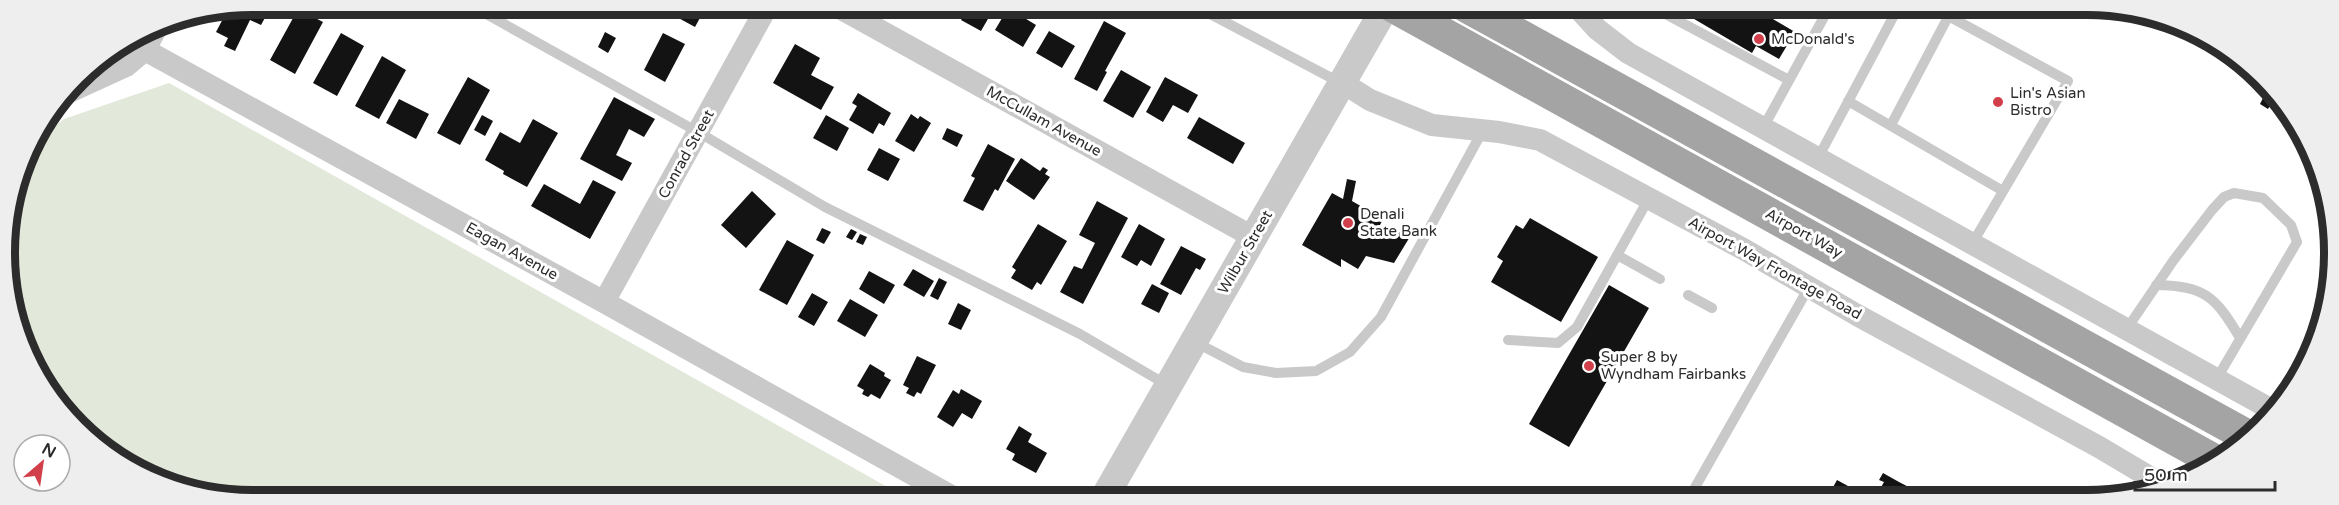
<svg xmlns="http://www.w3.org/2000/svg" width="2339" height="505" viewBox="0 0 2339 505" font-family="'Varela Round',sans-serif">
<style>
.green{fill:#e2e8da}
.building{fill:#131313}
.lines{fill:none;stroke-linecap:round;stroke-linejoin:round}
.service{stroke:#c9c9c9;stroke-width:10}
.minor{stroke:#c9c9c9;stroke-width:22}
.tertiary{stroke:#c9c9c9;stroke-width:28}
.primary{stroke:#a4a4a4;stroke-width:33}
.poi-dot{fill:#d13f4a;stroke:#fff;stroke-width:2}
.labels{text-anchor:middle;stroke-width:6;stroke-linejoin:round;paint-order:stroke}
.poi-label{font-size:15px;fill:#2c2c2c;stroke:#fff;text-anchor:start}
.street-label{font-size:15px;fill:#2c2c2c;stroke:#fff}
.rim{fill:none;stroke:#2c2c2c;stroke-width:8}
</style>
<rect width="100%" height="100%" fill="#fff"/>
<path class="green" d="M169 83 907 498H220L128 467 56 404 13 317 6 241 9 235 11 215 29 145 64 119Z"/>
<path class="building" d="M252 4 272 5 261 25 250 20 235 51 224 46 228 38 216 32 226 13 223 10Z
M679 5H707L695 27 673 15Z
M969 5H996L981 31 961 20Z
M1672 6H1751L1795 32 1779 59 1756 46 1752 53Z
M1008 8 1036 25 1023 47 995 30Z
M298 9 323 22 295 74 270 60Z
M1104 21 1126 33 1105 71 1107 72 1097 91 1074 79Z
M1049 31 1075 46 1062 68 1036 53Z
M605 32 616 38 608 53 598 47Z
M341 33 364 46 337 96 313 83Z
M663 33 685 44 665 82 644 70Z
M795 44 820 58 811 75 834 87 821 110 773 83Z
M382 56 406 70 379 119 355 106Z
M1121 70 1151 87 1133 118 1103 101Z
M468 77 490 90 460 145 437 133Z
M1165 77 1198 95 1188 113 1173 105 1163 122 1146 112Z
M2268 88 2283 102 2290 114 2271 104 2268 109 2260 104Z
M858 93 891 113 884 126 879 123 873 134 849 120 857 106 852 103Z
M614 97 655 119 644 137 629 129 616 155 632 163 622 181 580 159Z
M399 99 429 114 416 139 386 123Z
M911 114 918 119 920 116 931 123 914 152 895 141Z
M482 115 493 121 485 136 474 130Z
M826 115 849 128 837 151 813 138Z
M1199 117 1245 143 1233 164 1187 138Z
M533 119 558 133 527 187 503 174 504 171 485 160 500 132 520 143Z
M947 128 963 135 957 147 942 139Z
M988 144 1015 159 998 191 995 189 983 211 963 201 975 178 971 176Z
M879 148 900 159 888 181 867 170Z
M1021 158 1040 171 1043 167 1048 170 1045 174 1050 177 1034 200 1006 181Z
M1347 179 1356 181 1352 201 1383 219 1379 227 1411 235 1394 263 1366 256 1358 269 1341 259V267L1302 245 1332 193 1343 199Z
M593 180 616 192 590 239 531 206 544 184 580 204Z
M752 191 776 214 746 248 721 225Z
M1097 201 1128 218 1083 304 1060 292 1074 266 1082 269 1095 243 1079 235Z
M1530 218 1598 257 1561 322 1491 282 1503 261 1497 257 1516 225 1523 229Z
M1038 224 1067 241 1041 285 1037 282 1032 290 1011 278 1016 270 1012 267Z
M1139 224 1165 239 1151 266 1141 260 1137 266 1121 257Z
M822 228 831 232 824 244 816 240Z
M851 229 857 232 852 240 846 237Z
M860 234 867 237 863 245 856 242Z
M787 240 814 255 787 305 759 290Z
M1181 246 1206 259 1200 270 1196 268 1181 295 1160 284Z
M913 269 934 281 924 297 903 285Z
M869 271 895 285 884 304 859 289Z
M939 278 947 282 938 300 930 296Z
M1152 284 1169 293 1159 313 1141 304Z
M1609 285 1649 308 1569 447 1529 424Z
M812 293 828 302 814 326 798 317Z
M850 299 878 315 865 337 837 321Z
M958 303 971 310 961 330 948 324Z
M917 356 936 365 921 394 917 392 914 397 906 393 909 388 903 385Z
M870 364 885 373 884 376 891 380 880 399 871 394 868 397 862 394 864 390 857 386Z
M961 389 982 401 972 419 962 413 953 427 937 417 953 390 959 394Z
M1019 426 1032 434 1028 442 1047 453 1036 473 1012 460 1015 454 1006 449Z
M1883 473 1899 482 1930 498H1912L1896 489 1890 498H1875L1884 482 1879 480Z
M1837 480 1870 498H1827Z"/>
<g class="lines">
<path class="service" d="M470 5 698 132 825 207 1080 334 1167 385
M1195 6 1341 83
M1656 6 1658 10 1789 80
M1930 6 2068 81 1972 244
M1848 101 2003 191
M1891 125 1948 17
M1763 128 1830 6
M1818 158 1899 6
M1617 255 1660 279
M2156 285C2205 286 2215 296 2240 338
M1688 295 1712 308
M2126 330 2173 261 2212 210 2224 197 2234 193 2263 198 2291 225 2297 242 2216 380
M1508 340 1558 343 1577 327 1649 198
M1195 342 1243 367 1276 373 1316 371 1350 352 1381 317 1483 130
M1689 498 1809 287"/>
<path class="minor" d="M834 5 1253 237
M1576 6 1597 29 1628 53 2274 411
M145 50 159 23
M1343 83 1370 100 1432 125 1499 132 1540 140 1745 250 1857 315 2099 447 2163 485
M69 92 126 66 145 50 604 302 955 498
M604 302 768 5"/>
<path class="tertiary" d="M1104 498 1386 6"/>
<path class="primary" d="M1393 6 2215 461
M1466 6 2249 437"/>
</g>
<g class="poi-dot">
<circle cx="1759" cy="39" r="6"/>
<circle cx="1998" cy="102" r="6"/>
<circle cx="1348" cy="223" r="6"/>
<circle cx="1589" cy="366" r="6"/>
</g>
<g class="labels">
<g class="poi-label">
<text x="1771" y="44">McDonald's</text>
<text x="2010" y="98">Lin's Asian<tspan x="2010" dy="17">Bistro</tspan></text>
<text x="1360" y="219">Denali<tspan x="1360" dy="17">State Bank</tspan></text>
<text x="1601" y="362">Super 8 by<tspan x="1601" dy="17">Wyndham Fairbanks</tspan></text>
</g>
<g class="street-label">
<text transform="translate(1044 121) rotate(29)" y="5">McCullam Avenue</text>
<text transform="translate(686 154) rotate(-61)" y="5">Conrad Street</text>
<text transform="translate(1804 233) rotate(29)" y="5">Airport Way</text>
<text transform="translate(512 251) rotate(29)" y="5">Eagan Avenue</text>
<text transform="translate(1245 252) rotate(-60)" y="5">Wilbur Street</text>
<text transform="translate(1775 268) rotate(29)" y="5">Airport Way Frontage Road</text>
</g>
</g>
<path d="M0 0H2339V505H0ZM252 15H2087A237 237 0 0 1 2324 252V253A237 237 0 0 1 2087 490H252A237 237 0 0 1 15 253V252A237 237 0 0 1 252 15Z" fill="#eee" fill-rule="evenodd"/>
<path class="rim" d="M252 15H2087A237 237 0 0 1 2324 252V253A237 237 0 0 1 2087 490H252A237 237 0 0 1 15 253V252A237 237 0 0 1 252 15Z"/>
<g transform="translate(42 463) rotate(29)"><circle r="28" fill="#ffffff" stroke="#ababab" stroke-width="1.5"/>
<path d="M0-4.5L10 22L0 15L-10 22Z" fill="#d13f4a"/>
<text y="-9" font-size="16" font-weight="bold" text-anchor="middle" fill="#2c2c2c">N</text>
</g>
<path d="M2135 481v9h140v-9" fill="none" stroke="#2c2c2c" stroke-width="3"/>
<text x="2144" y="481" font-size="18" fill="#2c2c2c" stroke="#ffffff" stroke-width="4.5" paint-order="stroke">50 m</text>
</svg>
